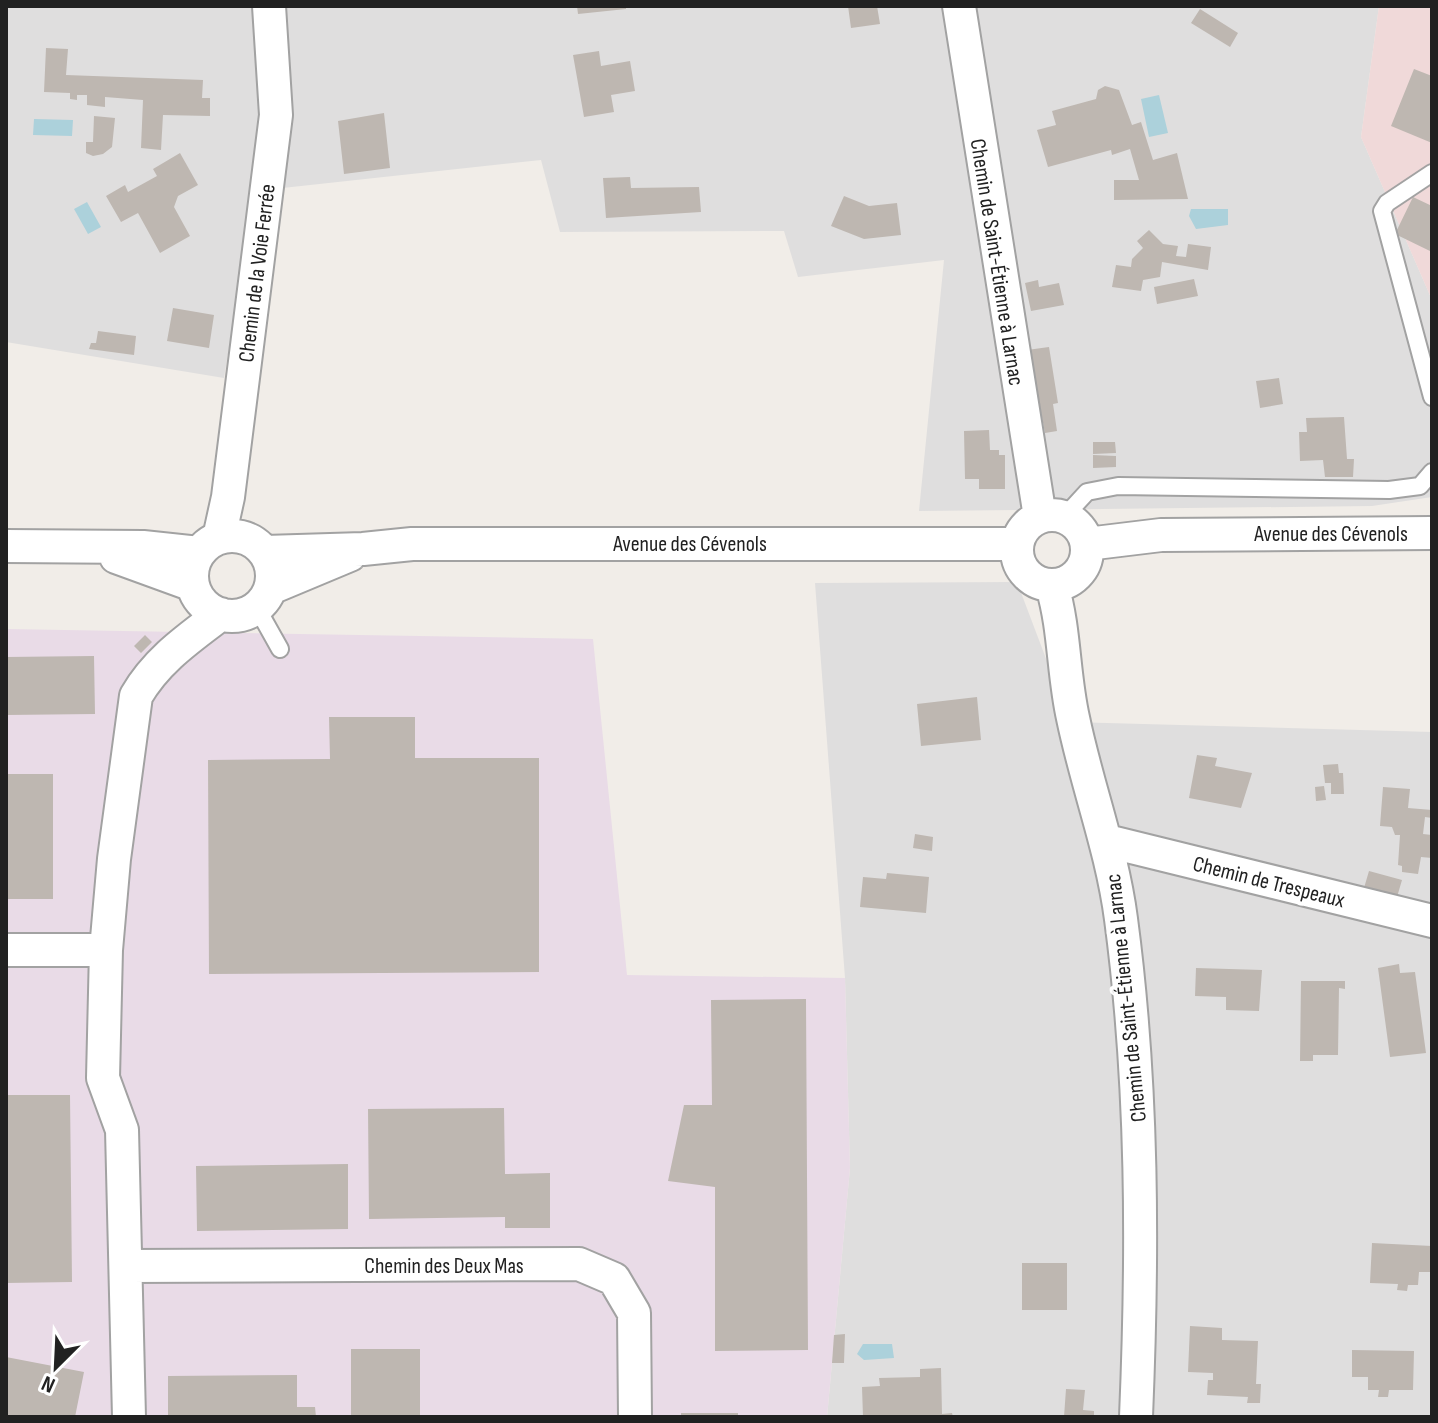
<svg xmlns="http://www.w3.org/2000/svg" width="1438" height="1423" viewBox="0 0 1438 1423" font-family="'Sofia Sans Condensed',sans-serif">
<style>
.residential{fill:#dfdede}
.commercial{fill:#f0d9d9}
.industrial{fill:#e9dbe7}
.water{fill:#acd1db}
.building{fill:#beb7b1}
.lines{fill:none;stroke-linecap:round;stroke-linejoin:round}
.lane-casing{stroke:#a2a2a2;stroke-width:20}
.street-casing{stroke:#a2a2a2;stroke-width:36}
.lane{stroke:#fff;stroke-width:16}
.street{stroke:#fff;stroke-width:32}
.labels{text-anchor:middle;stroke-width:8;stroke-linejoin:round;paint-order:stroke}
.street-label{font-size:22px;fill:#212121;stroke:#fff}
</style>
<rect width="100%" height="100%" fill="#f1ede8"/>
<path class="residential" d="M6 6H1379L1361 137 1432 300V497L1372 506 919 511 944 260 798 277 784 231 560 232 541 160 255 191 224 378 6 342Z
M1017 582 1070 722 1432 732V1417H827L850 1168 845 978 815 583Z"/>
<path class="commercial" d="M1379 6H1432V300L1361 137Z"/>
<path class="industrial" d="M6 629 593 639 627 975 845 978 850 1168 827 1417H6Z"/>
<path class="water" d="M1159 95 1168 133 1149 137 1141 99Z
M34 119 73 120 72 136 33 135Z
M87 202 101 227 88 234 74 209Z
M1191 209H1228V225L1196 229 1189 216Z
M863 1344H892L894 1358 864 1360 857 1354Z"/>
<path class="building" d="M577 6H626V9L578 14Z
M848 6H877L880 24 851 28Z
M1200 9 1238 33 1230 47 1191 23Z
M46 48 68 49 66 75 203 80 202 98H210V116L163 115 161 150 141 148 143 100 105 97V107L87 105V95H77V100L70 99V93L44 92Z
M599 51 601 66 630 61 635 91 611 95 614 112 584 117 573 55Z
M1414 69 1432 76V143L1391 126Z
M1105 86 1119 90 1132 125 1141 122 1153 160 1177 153 1188 199 1114 200V180H1139L1130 149 1112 155 1111 150 1048 167 1037 130 1056 125 1052 111 1096 99 1098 90Z
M384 113 390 168 344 174 338 121Z
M94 116 115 118 112 147 103 154 93 156 86 153V142H93Z
M180 153 198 185 178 196 174 207 190 236 160 253 138 213 121 222 106 196 125 185 128 192 157 176 153 169Z
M630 177 631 188 699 187 701 212 606 218 603 178Z
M844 196 869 206 897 203 901 235 864 239 831 226Z
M1413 197 1432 206V252L1395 234Z
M1149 230 1163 244 1178 246 1176 256 1186 257 1188 244 1211 247 1208 270 1162 262 1160 277 1143 280 1141 291 1112 287 1116 265 1131 267 1132 259 1143 248 1137 241Z
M1194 279 1198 296 1157 304 1154 287Z
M1038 280 1039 287 1059 283 1064 305 1031 311 1025 283Z
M173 308 214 315 209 348 167 341Z
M98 331 136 336 134 355 89 349 91 343H96Z
M1049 347 1058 403 1053 404 1057 431 1045 433 1040 407 1031 408 1027 350Z
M1279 378 1283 404 1260 408 1256 381Z
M1344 417 1347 459H1354L1353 477H1325L1323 460 1300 461 1299 432H1307L1306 418Z
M989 430 990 450H999V455H1005V489H979V479H965L964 431Z
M1093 442H1115L1116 453 1093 454Z
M1093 455 1116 456V467L1093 468Z
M145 635 152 642 141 653 134 646Z
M94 656 95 714 6 715V657Z
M977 697 981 740 921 746 917 704Z
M329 717H415V758H539V972L209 974 208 760 330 759Z
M1197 755 1217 758 1215 766 1252 773 1241 808 1189 798Z
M1338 764 1339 773H1343L1344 794H1331V783H1325L1323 765Z
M6 774H53V899H6Z
M1324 786 1326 800 1316 801 1315 787Z
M1383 787 1410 789 1408 808 1432 810V818L1425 817 1423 834 1432 835V858L1421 857 1418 874 1402 872V866L1398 865 1400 835H1395L1392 827 1380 826Z
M915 834 933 837 932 851 913 848Z
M1369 871 1402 880 1397 897 1364 888Z
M887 873 929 877 926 913 860 907 863 877 886 879Z
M1399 964 1400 973 1415 972 1426 1053 1390 1057 1378 968Z
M1196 968 1262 970 1259 1011 1226 1010V997L1195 996Z
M1301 981H1345V989L1339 988 1338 1055H1313V1061H1300Z
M806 999 808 1350 715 1351V1187L668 1181 684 1105H712L711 1000Z
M6 1095H70L72 1282 6 1283Z
M504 1108 505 1174 550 1173V1228H505V1217L369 1219 368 1109Z
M348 1164V1229L197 1231 196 1166Z
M1372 1243 1432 1246V1272H1419L1418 1285H1408L1407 1291 1397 1290 1398 1284 1370 1283Z
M1022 1263H1067V1310H1022Z
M1190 1326 1222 1328V1340L1258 1341 1256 1384H1261L1260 1403H1247L1248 1397 1207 1395 1208 1380H1213V1373L1188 1372Z
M845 1334 844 1363H832L834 1335Z
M351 1349H420V1417H351Z
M1352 1350 1414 1351 1413 1390H1389L1388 1397H1378L1379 1390H1368V1377H1352Z
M6 1357 84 1372 75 1417H6Z
M941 1368 942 1414 952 1413 953 1417H863L862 1387 880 1386 879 1378 920 1377V1369Z
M297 1375V1407H315L316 1417H168V1376Z
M1066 1389 1085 1390 1083 1410 1094 1411V1417H1064Z
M681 1413H738V1417H681Z"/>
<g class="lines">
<g class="lane-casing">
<path id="lane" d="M1432 173 1387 203 1382 211 1432 397
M1064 517 1087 492 1118 486 1389 490 1420 486 1432 472
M257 608 280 649"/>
</g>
<g class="street-casing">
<path id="street" d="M959 6 1040 517
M1017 550a35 35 0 1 1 70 0a35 35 0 1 1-70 0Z
M192 576a40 40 0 1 1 80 0a40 40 0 1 1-80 0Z
M219 538 228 497 276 115 269 6
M1087 544 1161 535 1432 533
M6 546 143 547 199 553
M265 552 363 549 412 544H1017
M116 557 193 585
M1052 586C1065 629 1063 674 1073 718 1087 786 1112 850 1121 919 1143 1084 1143 1251 1136 1417
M271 588 350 555
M1107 841 1432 921
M6 950H106
M128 1266 579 1264 614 1279 634 1313 635 1417
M129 1417 122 1130 103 1078 106 950 114 859 136 696C157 660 188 639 221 614"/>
</g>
<use href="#lane" class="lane"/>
<use href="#street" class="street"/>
</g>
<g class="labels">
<g class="street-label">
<text transform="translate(998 262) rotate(81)" y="8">Chemin de Saint-Étienne à Larnac</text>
<text transform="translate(256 273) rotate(-83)" y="8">Chemin de la Voie Ferrée</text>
<text x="1331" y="541">Avenue des Cévenols</text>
<text x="690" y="551">Avenue des Cévenols</text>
<text transform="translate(1269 881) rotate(14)" y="8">Chemin de Trespeaux</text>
<text transform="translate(1125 998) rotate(-96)" y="8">Chemin de Saint-Étienne à Larnac</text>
<text x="444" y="1273">Chemin des Deux Mas</text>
</g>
</g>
<rect width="1438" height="1423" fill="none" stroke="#212121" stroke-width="16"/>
<g transform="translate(56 1367) rotate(204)" stroke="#ffffff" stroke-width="6" paint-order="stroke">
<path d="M0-6L14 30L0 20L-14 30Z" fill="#212121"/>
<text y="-12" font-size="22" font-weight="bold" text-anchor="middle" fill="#212121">N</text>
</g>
</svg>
